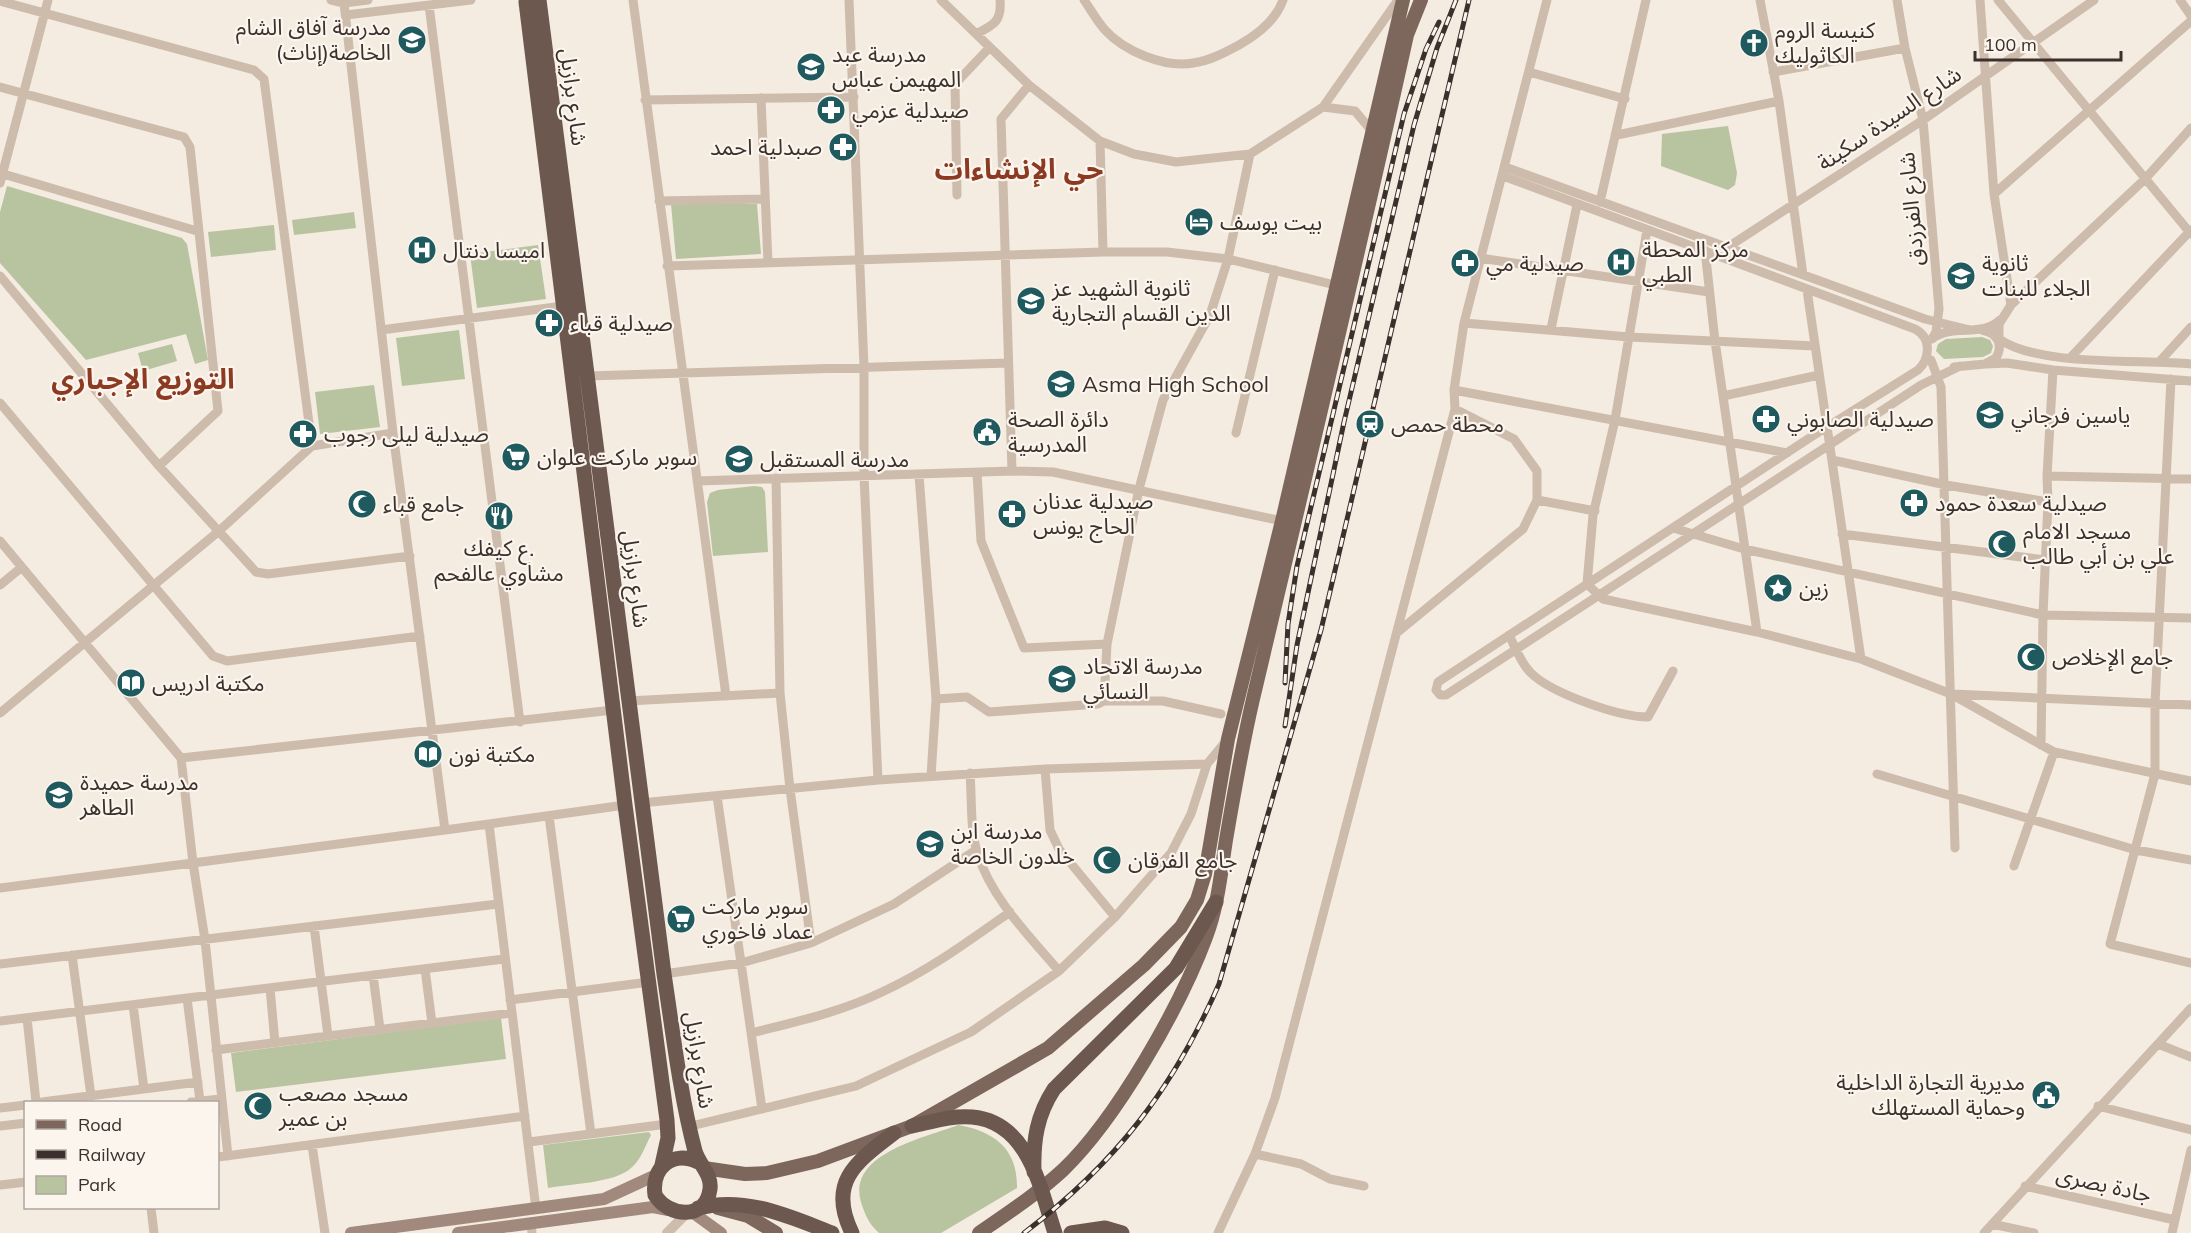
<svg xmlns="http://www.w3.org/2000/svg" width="2191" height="1233" viewBox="0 0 2191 1233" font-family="Mulish,'Noto Sans Arabic',sans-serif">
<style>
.green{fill:#b8c4a0}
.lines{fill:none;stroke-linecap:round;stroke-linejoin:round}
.minor{stroke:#cdbbac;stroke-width:9}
.tertiary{stroke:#cdbbac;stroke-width:10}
.secondary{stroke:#a18a7d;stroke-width:12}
.primary{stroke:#7d675c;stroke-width:14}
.trunk{stroke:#6c584f;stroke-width:15}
.rail-casing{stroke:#3b302b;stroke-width:5}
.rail{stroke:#fbf5ee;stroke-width:3;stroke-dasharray:9;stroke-linecap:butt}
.labels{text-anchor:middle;stroke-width:4.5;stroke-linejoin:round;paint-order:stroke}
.poi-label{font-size:22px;fill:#3b302b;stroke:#fbf5ee;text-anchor:start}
.street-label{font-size:22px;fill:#3b302b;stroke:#fbf5ee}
.district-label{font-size:28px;font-weight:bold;fill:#8c3b22;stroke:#fbf5ee}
</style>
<rect width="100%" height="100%" fill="#f4ebe1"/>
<path class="green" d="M1728 126 1737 173 1735 185 1728 190 1661 166 1662 134Z
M7 186 182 238 187 244 208 360 195 364 186 334 86 360 0 263V212Z
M671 204H757L761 254 676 259Z
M354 212 356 228 294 235 292 220Z
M274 225 276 250 211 257 208 232Z
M538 245 546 299 477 308 470 254Z
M459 330 465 379 402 386 396 338Z
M1982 337 1990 340 1993 346 1991 353 1983 357 1944 359 1936 351 1938 344 1946 339Z
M172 344 177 361 143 371 138 353Z
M374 385 380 427 320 434 315 392Z
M754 486 762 487 765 492 768 552 713 556 707 502 710 493 718 490Z
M501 1018 506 1059 236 1092 231 1053Z
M958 1125C994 1131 1018 1149 1017 1188L941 1233H879C869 1224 865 1215 861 1202 847 1154 924 1138 958 1125Z
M649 1132 651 1135C645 1146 641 1160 631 1168 615 1183 570 1184 548 1188L543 1145Z"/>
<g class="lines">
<path class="minor" d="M331 0 344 3 368 0
M633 0 726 696
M849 0 864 367V476L878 780 1045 769 1207 764
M941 0 1029 85 1100 141 1134 154 1176 162 1250 154 1323 107 1398 0
M1084 0C1091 10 1097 21 1105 30 1124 51 1164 68 1193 63 1209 61 1224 53 1239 45 1257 35 1276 20 1283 0
M1760 0 1779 101 1803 275
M1897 0 1905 48 1923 120 1939 309 1936 332 1932 339
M1980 0 1994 194 2011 305
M1998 0 2191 234
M2180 0 2191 16
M0 1 254 70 264 79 312 446 219 531 0 713
M344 3 393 433 445 830 489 824 536 1209
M429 5 520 722
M346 15 471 0
M976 34C994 25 1002 21 1000 0
M1529 72 1625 99
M1773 72 1905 48
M0 87 184 137 190 147 218 411 159 466
M761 98 768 263
M645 100 854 97
M1323 107 1355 111 1371 130
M2191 128 2145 179 2011 305 1999 324V339C2039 367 2140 359 2191 364
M1617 135 1779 101
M1100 141 1103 252
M1505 167 1925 319 1970 330
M0 173 197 231
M1503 176 1915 329C1932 338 1930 359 1918 370L1811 437 1438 682 1436 690 1440 695H1446L1921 385 1960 366
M0 183 48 0
M1994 194 2191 21
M957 195 955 84 989 48
M659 201 765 199
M1600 202 1646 0
M1647 230 1615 420 1593 515 1587 584 1603 599 1757 632 1715 341 1705 250
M1728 247 1923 120 2094 0
M1480 258 1709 292
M667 266 1103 252H1167L1228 259 1335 285
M0 276 159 466 256 572 268 574 410 556
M1807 290 1861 659
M1464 323 1629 337 1815 346
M1551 329 1577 205
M381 330 563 306
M1932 339C1952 323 1982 338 2000 320
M2070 358 2191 230
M1931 360 1941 387 1955 848
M2160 361 2191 327
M1985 364 2007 363 2053 370 2191 381
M1954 367 1985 364 1996 358C2004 344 1997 333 1982 330
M588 376 1008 363
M2171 379 2155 704V774L2110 944 2191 963
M1454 390 1787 453
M1723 396 1819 375
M0 403 213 656 227 661 420 636
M1236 433 1275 270
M312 446 393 433
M1832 460 1946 485 2048 502 2047 476 2191 479
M1012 471 1001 119 1029 85
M977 473 981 541 1024 648 1107 644 1139 489 1163 400 1210 315 1228 259 1250 154
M919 475 936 699 967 697 989 712 1098 704 1104 701 1107 644
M2047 476 2053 370
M776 478 780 693
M697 481 1012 471 1053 472 1282 521
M1537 500 1595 511
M1673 528 1744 549 2043 615 2191 618
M1842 534 2045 560
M0 541 181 758
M0 585 22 567
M1399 631 1523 529 1537 500V471L1514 439 1455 409
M1757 632 1861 659 1951 694 2054 752 2191 781
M1509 635C1515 647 1521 663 1530 672 1550 693 1619 717 1648 717L1673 671
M1953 694 2191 705
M628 701 780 693 790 789 811 943 741 963 664 974
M1104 701H1163L1221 714
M2041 745 2043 615 2048 502
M1045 769 1050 830 1059 849 1115 917
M970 773C972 798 970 829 977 852 991 898 1029 936 1059 971
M1877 774 2136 850 2191 860
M931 776 936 699
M717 796 762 1109
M641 803 878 780
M549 816 591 1134
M489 824 625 805
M445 830 193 863 181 758 613 710
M2014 866 2054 752
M0 888 193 863 205 940 228 1156
M314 926 328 1036
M811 943 894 904 976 850
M72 955 91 1096
M0 964 498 904
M425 969 432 1023
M373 975 380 1029
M270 988 275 1043
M187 998 200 1101
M510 1000 649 982
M133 1005 144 1089
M27 1018 36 1102
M0 1021 504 959
M751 1033C795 1022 841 1012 882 992 928 971 969 941 1010 912
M2158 1044 2191 1057
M216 1050 512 1013
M42 1102 198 1082
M191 1102 221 1099
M2098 1106 2191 1130
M0 1108 26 1105
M0 1126 26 1123
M687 1127 856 1086 971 1032 1059 971 1115 917 1171 853 1191 814 1207 764 1226 741
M529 1142 667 1124
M312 1145 325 1233
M1255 1154 1301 1164 1330 1179 1364 1186
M218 1157 525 1116
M0 1185 26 1182
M2025 1186 2175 1220
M151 1208 154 1233
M531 1224 532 1233
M1992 1224 2034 1233
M1218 1233 1255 1154 1275 1098 1455 409 1454 390 1464 323 1547 0
M1984 1233 2191 1008
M2172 1233 2191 1150"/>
<path class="tertiary" d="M667 1233 687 1213"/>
<path class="secondary" d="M692 1212 721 1233
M351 1233 604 1199 656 1175
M458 1233 653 1207 668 1210"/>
<path class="primary" d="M704 1168 745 1174 767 1173 818 1161 912 1126 1048 1048 1144 965 1181 927 1197 900 1205 874 1228 739 1282 521 1403 0
M718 1208 748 1216 776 1233
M979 1233C1008 1213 1037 1194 1063 1170 1117 1118 1180 1007 1206 937 1218 906 1221 872 1226 840 1234 793 1242 746 1253 699 1305 478 1358 257 1407 35L1421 0"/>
<path class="trunk" d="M539 0 664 974C673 1033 680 1094 695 1151 699 1165 712 1174 710 1189 706 1221 668 1217 655 1195 651 1167 673 1150 698 1162
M526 2 625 805 667 1120 668 1138 662 1165
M912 1126C931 1122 952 1115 972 1117 1029 1122 1040 1188 1055 1233
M1034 1172C1033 1140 1037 1115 1054 1089L1176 968 1216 902
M698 1208C746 1196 788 1216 832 1233
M852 1233C827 1182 856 1162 894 1133
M1071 1233 1105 1228 1122 1233"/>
<g class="rail-casing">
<path id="rail" d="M1285 683 1288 624 1297 566 1404 114 1426 49 1439 22
M1285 726 1297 645 1344 422 1414 125 1437 48 1456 0
M1024 1233C1116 1163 1173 1089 1219 984L1321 630 1469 0"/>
</g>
<use href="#rail" class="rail"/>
</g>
<defs>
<g id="school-disc" transform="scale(1.5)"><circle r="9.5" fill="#1f5a5e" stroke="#fbf5ee"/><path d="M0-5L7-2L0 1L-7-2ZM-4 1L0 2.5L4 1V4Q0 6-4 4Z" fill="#fff"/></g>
<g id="church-disc" transform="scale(1.5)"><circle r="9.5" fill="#1f5a5e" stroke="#fbf5ee"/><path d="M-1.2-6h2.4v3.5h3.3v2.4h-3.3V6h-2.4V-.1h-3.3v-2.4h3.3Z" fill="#fff"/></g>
<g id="pharmacy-disc" transform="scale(1.5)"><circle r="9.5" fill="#1f5a5e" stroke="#fbf5ee"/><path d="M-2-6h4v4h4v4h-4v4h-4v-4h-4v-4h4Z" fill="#fff"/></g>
<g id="hotel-disc" transform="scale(1.5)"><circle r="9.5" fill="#1f5a5e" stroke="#fbf5ee"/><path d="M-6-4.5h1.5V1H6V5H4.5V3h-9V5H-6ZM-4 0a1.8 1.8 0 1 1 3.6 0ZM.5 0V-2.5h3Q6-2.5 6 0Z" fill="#fff"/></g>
<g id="hospital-disc" transform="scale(1.5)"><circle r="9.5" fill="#1f5a5e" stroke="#fbf5ee"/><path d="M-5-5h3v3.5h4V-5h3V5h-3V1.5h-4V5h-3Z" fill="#fff"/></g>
<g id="station-disc" transform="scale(1.5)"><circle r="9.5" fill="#1f5a5e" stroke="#fbf5ee"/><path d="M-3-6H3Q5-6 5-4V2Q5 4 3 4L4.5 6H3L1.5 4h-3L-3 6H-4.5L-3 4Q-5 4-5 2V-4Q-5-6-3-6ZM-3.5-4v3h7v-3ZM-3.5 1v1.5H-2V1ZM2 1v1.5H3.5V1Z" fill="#fff"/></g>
<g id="civic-disc" transform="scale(1.5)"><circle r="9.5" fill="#1f5a5e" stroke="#fbf5ee"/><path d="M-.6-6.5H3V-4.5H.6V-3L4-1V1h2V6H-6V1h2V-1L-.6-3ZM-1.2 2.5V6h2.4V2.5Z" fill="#fff"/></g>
<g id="supermarket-disc" transform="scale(1.5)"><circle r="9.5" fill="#1f5a5e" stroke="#fbf5ee"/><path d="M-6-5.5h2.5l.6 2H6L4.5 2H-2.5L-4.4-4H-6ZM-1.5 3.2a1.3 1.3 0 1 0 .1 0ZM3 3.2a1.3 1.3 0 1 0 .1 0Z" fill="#fff"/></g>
<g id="mosque-disc" transform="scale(1.5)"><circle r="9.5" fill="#1f5a5e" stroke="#fbf5ee"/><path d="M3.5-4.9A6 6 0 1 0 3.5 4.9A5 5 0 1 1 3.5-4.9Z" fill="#fff"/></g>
<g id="restaurant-disc" transform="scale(1.5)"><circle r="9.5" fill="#1f5a5e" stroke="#fbf5ee"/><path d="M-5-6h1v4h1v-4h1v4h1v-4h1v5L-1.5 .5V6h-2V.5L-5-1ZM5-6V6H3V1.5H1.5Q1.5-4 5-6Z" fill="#fff"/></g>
<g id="sight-disc" transform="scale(1.5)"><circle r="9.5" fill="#1f5a5e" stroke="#fbf5ee"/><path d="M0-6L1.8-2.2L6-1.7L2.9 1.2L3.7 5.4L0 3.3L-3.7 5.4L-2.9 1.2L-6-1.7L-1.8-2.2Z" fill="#fff"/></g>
<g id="library-disc" transform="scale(1.5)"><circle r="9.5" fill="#1f5a5e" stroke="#fbf5ee"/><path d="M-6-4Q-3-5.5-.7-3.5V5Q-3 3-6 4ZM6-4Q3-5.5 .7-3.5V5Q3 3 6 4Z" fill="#fff"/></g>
</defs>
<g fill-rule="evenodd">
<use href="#school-disc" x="412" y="40"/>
<use href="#church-disc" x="1754" y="43"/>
<use href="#school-disc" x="811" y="67"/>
<use href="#pharmacy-disc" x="831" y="110"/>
<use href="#pharmacy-disc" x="843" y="147"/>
<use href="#hotel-disc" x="1199" y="222"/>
<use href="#hospital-disc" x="422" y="250"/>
<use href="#hospital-disc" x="1621" y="262"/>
<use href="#pharmacy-disc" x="1465" y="263"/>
<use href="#school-disc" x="1961" y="276"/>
<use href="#school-disc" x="1031" y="301"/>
<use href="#pharmacy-disc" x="549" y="323"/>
<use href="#school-disc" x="1061" y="384"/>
<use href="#school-disc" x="1990" y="415"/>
<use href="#pharmacy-disc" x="1766" y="419"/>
<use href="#station-disc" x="1370" y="424"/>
<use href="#civic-disc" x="987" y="432"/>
<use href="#pharmacy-disc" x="303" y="434"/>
<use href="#supermarket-disc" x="516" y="457"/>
<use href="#school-disc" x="739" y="459"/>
<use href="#pharmacy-disc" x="1914" y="503"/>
<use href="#mosque-disc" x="362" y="504"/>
<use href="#pharmacy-disc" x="1012" y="514"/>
<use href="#restaurant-disc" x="499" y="516"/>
<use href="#mosque-disc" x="2002" y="544"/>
<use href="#sight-disc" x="1778" y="588"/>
<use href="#mosque-disc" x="2031" y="657"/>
<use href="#school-disc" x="1062" y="679"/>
<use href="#library-disc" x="131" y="683"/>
<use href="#library-disc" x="428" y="754"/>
<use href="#school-disc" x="59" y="795"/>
<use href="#school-disc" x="930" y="844"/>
<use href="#mosque-disc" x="1107" y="860"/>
<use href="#supermarket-disc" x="681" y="919"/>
<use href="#civic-disc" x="2046" y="1095"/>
<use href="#mosque-disc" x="258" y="1106"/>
</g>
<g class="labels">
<g class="poi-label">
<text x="391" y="35" text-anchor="end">مدرسة آفاق الشام<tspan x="391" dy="25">الخاصة(إناث)</tspan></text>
<text x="1775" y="38">كنيسة الروم<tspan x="1775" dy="25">الكاثوليك</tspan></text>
<text x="832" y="62">مدرسة عبد<tspan x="832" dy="25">المهيمن عباس</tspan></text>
<text x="852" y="118">صيدلية عزمي</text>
<text x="822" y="155" text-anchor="end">صبدلية احمد</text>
<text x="1220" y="230">بيت يوسف</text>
<text x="1642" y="257">مركز المحطة<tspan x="1642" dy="25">الطبي</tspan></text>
<text x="443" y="258">اميسا دنتال</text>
<text x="1486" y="271">صيدلية مي</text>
<text x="1982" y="271">ثانوية<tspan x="1982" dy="25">الجلاء للبنات</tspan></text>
<text x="1052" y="296">ثانوية الشهيد عز<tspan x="1052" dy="25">الدين القسام التجارية</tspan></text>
<text x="570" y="331">صيدلية قباء</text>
<text x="1082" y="392">Asma High School</text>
<text x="2011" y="423">ياسين فرجاني</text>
<text x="1008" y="427">دائرة الصحة<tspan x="1008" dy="25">المدرسية</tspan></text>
<text x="1787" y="427">صيدلية الصابوني</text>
<text x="1391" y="432">محطة حمص</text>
<text x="324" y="442">صيدلية ليلى رجوب</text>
<text x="537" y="465">سوبر ماركت علوان</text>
<text x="760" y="467">مدرسة المستقبل</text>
<text x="1033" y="509">صيدلية عدنان<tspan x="1033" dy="25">الحاج يونس</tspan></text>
<text x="1935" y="511">صيدلية سعدة حمود</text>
<text x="383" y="512">جامع قباء</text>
<text x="2023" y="539">مسجد الامام<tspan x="2023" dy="25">علي بن أبي طالب</tspan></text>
<text x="499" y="556" text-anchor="middle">ع كيفك.<tspan x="499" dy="25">مشاوي عالفحم</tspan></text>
<text x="1799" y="596">زين</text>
<text x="2052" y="665">جامع الإخلاص</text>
<text x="1083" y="674">مدرسة الاتحاد<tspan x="1083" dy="25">النسائي</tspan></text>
<text x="152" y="691">مكتبة ادريس</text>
<text x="449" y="762">مكتبة نون</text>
<text x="80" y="790">مدرسة حميدة<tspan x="80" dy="25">الطاهر</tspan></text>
<text x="951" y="839">مدرسة ابن<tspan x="951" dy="25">خلدون الخاصة</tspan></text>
<text x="1128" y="868">جامع الفرقان</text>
<text x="702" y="914">سوبر ماركت<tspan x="702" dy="25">عماد فاخوري</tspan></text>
<text x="2025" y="1090" text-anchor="end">مديرية التجارة الداخلية<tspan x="2025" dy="25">وحماية المستهلك</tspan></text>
<text x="279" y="1101">مسجد مصعب<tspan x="279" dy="25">بن عمير</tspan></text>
</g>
<g class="street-label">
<text transform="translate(574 97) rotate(83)" y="8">شارع برازيل</text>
<text transform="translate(1889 118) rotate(-34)" y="8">شارع السيدة سكينة</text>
<text transform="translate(1911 209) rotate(-95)" y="8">شارع الفرزدق</text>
<text transform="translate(636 579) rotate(83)" y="8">شارع برازيل</text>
<text transform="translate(700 1060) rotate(81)" y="8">شارع برازيل</text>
<text transform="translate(2104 1184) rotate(13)" y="8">جادة بصرى</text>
</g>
<g class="district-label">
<text x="1019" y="179">حي الإنشاءات</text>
<text x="143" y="389">التوزيع الإجباري</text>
</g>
</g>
<rect x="24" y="1101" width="195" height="108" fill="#fbf5ee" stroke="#aea6a0" stroke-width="1.5"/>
<rect x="36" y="1120" width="30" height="9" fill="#7d675c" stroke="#aea6a0" stroke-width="1.5"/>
<text x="78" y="1131" font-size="18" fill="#3b302b">Road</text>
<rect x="36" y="1150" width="30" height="9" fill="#3b302b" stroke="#aea6a0" stroke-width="1.5"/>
<text x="78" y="1161" font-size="18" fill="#3b302b">Railway</text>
<rect x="36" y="1176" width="30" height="18" fill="#b8c4a0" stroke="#aea6a0" stroke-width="1.5"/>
<text x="78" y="1191" font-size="18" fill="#3b302b">Park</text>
<path d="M1975 51v9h146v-9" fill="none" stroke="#3b302b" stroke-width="3"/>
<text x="1984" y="51" font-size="18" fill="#3b302b" stroke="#fbf5ee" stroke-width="4.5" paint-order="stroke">100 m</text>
</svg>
